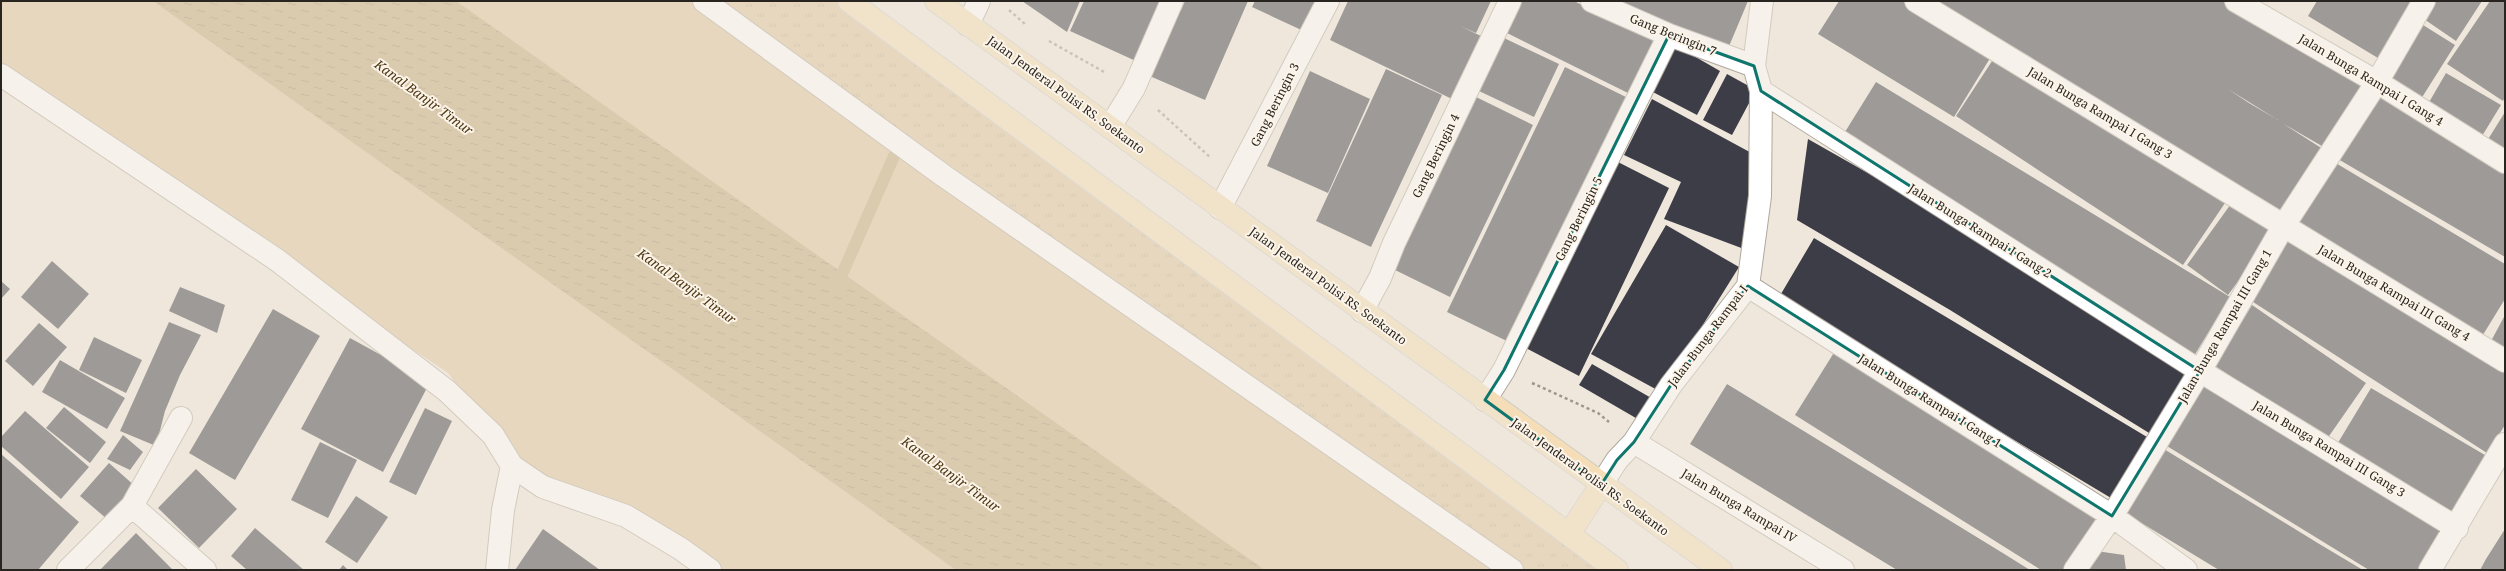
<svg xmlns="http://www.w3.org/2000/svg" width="2506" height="571" viewBox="0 0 2506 571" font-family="'Noto Serif',serif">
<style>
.green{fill:#dec49b}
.park{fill:url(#park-tufts)}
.water{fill:url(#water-ripples)}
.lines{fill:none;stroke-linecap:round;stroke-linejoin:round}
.stream{stroke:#c2a679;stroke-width:12}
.building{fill:#3c3d47;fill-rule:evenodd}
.pedestrian-casing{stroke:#b0a89d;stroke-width:24}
.minor-casing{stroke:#b0a89d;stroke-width:24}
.primary-casing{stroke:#cbcbca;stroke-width:24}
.path{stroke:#9d978e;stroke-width:2.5;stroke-dasharray:3 3;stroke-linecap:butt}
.pedestrian{stroke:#fff;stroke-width:22}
.minor{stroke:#fff;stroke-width:22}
.primary{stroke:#f4ddb7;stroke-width:22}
.marked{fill:none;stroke:#0f766e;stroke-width:3;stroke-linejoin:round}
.labels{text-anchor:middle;stroke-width:4;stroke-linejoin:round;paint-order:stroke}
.street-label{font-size:12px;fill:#282521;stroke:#fcf4e8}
.water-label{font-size:13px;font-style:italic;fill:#4e3915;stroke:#fcf4e8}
</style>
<defs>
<pattern id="park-tufts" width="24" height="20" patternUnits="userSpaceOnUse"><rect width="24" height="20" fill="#dec49b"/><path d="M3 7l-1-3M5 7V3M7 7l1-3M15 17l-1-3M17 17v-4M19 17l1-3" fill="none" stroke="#bea885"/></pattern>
<pattern id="water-ripples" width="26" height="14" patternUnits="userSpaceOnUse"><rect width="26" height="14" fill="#c2a679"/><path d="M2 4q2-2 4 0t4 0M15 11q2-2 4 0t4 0" fill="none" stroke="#9e8763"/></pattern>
</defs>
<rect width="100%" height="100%" fill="#efe7db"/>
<path class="green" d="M1 1H705L1512 570H710L681 549 543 487 493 435 448 373 1 74Z"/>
<path class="park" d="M704 1H849L1617 570H1512Z"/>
<path class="water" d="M153 1H456L1265 570H956Z"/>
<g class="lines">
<path class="stream" d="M836 288 894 156"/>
</g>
<path class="building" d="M1022 1H1080L1067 32Z
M1084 1H1166L1138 62 1070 31Z
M1185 1H1248L1205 100 1145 74 1173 7 1181 10Z
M1255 1H1326L1310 34 1252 7Z
M1348 1H1491L1476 33 1460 26 1483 37 1454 100 1330 40Z
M1517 1H1574L1659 43 1634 96 1503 31Z
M1610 1H1748L1727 51Z
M1839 1H1904L1992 55 1954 117 1818 34Z
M1935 1H2225L2365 86 2327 149 2282 123 2326 151 2289 215 2211 170 2057 76 2029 56ZM2228 89 2278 120 2249 103Z
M2317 1H2413L2378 58 2308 16Z
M2432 1H2482L2456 41 2421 17Z
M2490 1H2505V97L2503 101 2447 64Z
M2423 25 2455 45 2421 99 2389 79Z
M1504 38 1559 64 1534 117 1479 91Z
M1673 44 1720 71 1697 115 1649 90Z
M1998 52 2225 203 2183 265 1956 116Z
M1565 67 1630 99 1513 344 1447 312Z
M1386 69 1442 95 1371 247 1316 221Z
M1310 71 1370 99 1328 193 1267 166Z
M2446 73 2501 105 2482 136 2428 104Z
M1727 74 1756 90 1732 135 1703 120Z
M1876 82 2230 297 2194 356 1840 140Z
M2376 94 2505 169V257L2338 159Z
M1474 96 1533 125 1450 297 1391 268Z
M1652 99 1757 156 1744 249 1664 219 1681 182 1624 155Z
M2505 112V152L2487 141Z
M1808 139 1933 210 2193 373 2154 436 1950 310 1797 220Z
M1616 161 1669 188 1579 376 1524 347Z
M2334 162 2505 264V299L2481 338 2296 227Z
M2233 201 2275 231 2228 295 2187 265Z
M1666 225 1739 267 1661 392 1591 354Z
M2292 235 2505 372V425L2487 453 2250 300Z
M1814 238 2147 437 2111 498 1778 299Z
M52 261 89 294 58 329 21 297Z
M1 281 10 289 1 299Z
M180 287 225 305 217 333 169 311Z
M2252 305 2366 383 2327 439 2215 366Z
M273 309 320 336 235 480 189 453Z
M2505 315V351L2490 343Z
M169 322 201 335 180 375 165 411 156 446 120 431Z
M39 323 67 347 33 386 5 361Z
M94 337 142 360 126 393 79 370Z
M350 338 430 382 383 472 301 429Z
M1835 351 2099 516 2065 570H2041L1795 415Z
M60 360 125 398 107 429 42 392Z
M1592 364 1653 399 1641 421 1579 385Z
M2202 377 2448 529 2423 570H2369L2162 443Z
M1727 384 2006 555 2030 570H1897L1764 489 1690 444Z
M2371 388 2490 458 2456 517 2336 446Z
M64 407 106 442 90 463 46 428Z
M425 408 452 421 416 495 389 482Z
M25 411 89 467 61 499 1 446V437Z
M123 435 143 452 130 470 107 459Z
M320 442 357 460 328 518 291 500Z
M2159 446 2321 545 2363 570H2219L2120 510Z
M1 454 79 522 38 570H1Z
M109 463 136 487 107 519 80 496Z
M196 469 237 509 199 548 158 508Z
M356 496 388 517 357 563 325 542Z
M255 528 304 570H247L231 556Z
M543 529 600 570H515Z
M2505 529V570H2480L2486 559Z
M136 533 173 570H100Z
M2096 551 2124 555 2126 570H2085Z
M343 565 348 570H339Z"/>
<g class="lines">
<g class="pedestrian-casing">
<path id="pedestrian" d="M704 1 944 176 1512 570"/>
</g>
<g class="minor-casing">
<path id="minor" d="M1592 1 1669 35 1754 66
M1916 1 2505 361
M2236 1 2377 82 2505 162
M968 25 979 1
M1 75 277 260 447 391 493 435 512 466 543 487 626 516 681 549 710 570
M1761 91 2200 371 2457 528
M1110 127 1134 88 1172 1
M1220 208 1328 1
M1748 286 2112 516 2186 570
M1362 311 1380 278 1394 243 1510 1
M1485 400 1504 370 1669 35
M1634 442 1843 570
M1601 485 1617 460 1634 442 1671 385 1748 286 1760 196 1761 91 1754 66 1762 1
M132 506 181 418
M68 570 132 506 205 570
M497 570 503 510 512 466
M2075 570 2112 516 2200 371 2284 225 2377 82 2424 1
M2430 570 2505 444"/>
</g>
<g class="primary-casing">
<path id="primary" d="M849 1 1617 570
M936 1 1721 570
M1569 534 1601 485"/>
</g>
<path class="path" d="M1009 10 1025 24
M1049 41 1106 73
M1158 110 1211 158
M1532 383 1598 413 1609 422"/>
<use href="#pedestrian" class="pedestrian"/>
<use href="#minor" class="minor"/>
<use href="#primary" class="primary"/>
</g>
<path d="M0 0H2506V571H0ZM1669 35 1754 66 1761 91 2200 371 2112 516 1748 286 1671 385 1634 442 1617 460 1601 485 1485 400 1504 370Z" fill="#efe7db" fill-opacity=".55" fill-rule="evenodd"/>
<path class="marked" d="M1669 35 1754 66 1761 91 2200 371 2112 516 1748 286 1671 385 1634 442 1617 460 1601 485 1485 400 1504 370Z"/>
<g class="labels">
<g class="street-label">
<text transform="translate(1673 35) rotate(22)" y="4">Gang Beringin 7</text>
<text transform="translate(2371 80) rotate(31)" y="4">Jalan Bunga Rampai I Gang 4</text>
<text transform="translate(1066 95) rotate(36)" y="4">Jalan Jenderal Polisi RS. Soekanto</text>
<text transform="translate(1275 105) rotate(-63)" y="4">Gang Beringin 3</text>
<text transform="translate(2100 113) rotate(31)" y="4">Jalan Bunga Rampai I Gang 3</text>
<text transform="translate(1436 156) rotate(-64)" y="4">Gang Beringin 4</text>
<text transform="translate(1579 219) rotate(-64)" y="4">Gang Beringin 5</text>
<text transform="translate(1980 231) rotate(32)" y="4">Jalan Bunga Rampai I Gang 2</text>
<text transform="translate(1328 286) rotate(36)" y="4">Jalan Jenderal Polisi RS. Soekanto</text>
<text transform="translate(2394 293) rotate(31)" y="4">Jalan Bunga Rampai III Gang 4</text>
<text transform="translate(2225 326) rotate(-60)" y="4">Jalan Bunga Rampai III Gang 1</text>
<text transform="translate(1708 336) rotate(-53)" y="4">Jalan Bunga Rampai I</text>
<text transform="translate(1930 401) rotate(32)" y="4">Jalan Bunga Rampai I Gang 1</text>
<text transform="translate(2329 449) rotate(31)" y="4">Jalan Bunga Rampai III Gang 3</text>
<text transform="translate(1590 477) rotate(36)" y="4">Jalan Jenderal Polisi RS. Soekanto</text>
<text transform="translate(1739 506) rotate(31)" y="4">Jalan Bunga Rampai IV</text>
</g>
<g class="water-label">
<text transform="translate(424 97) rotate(36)" y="5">Kanal Banjir Timur</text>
<text transform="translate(687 286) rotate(36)" y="5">Kanal Banjir Timur</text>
<text transform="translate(951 474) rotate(36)" y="5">Kanal Banjir Timur</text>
</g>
</g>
<rect width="2506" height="571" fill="none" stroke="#282521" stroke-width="4"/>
</svg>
